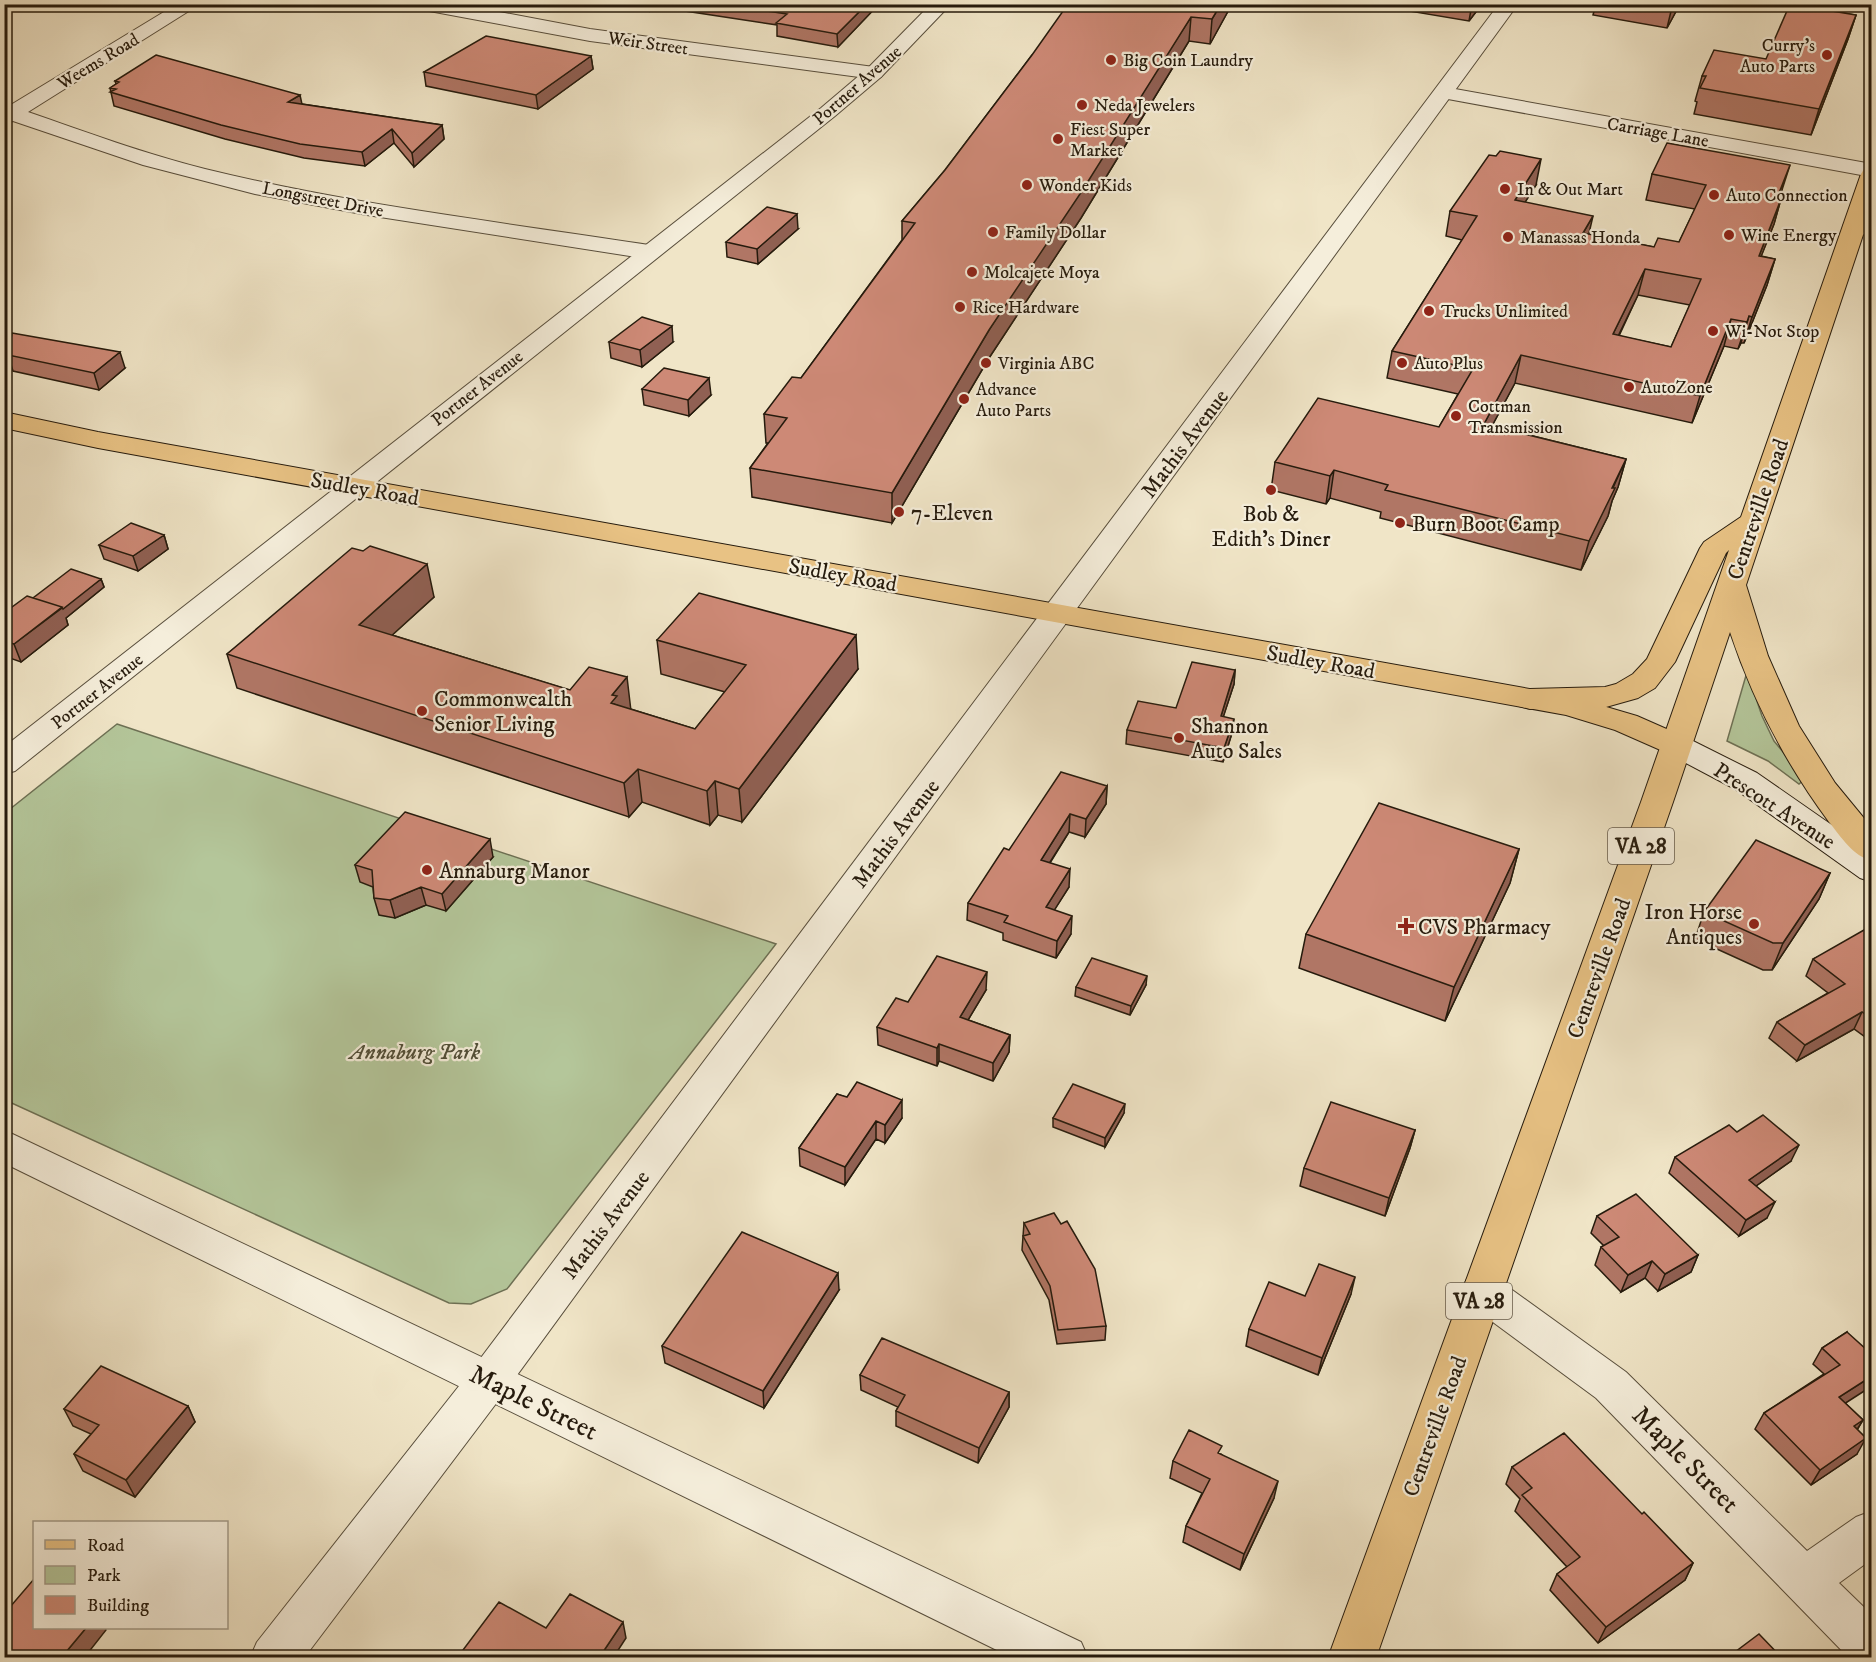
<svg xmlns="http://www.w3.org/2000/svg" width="1876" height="1662" viewBox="0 0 1876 1662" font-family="'IM FELL DW Pica',serif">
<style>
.green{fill:#b4c69a;stroke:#6d7054;stroke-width:1.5}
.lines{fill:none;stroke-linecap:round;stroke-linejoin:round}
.minor-casing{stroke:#584e3c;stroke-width:2}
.tertiary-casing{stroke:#584e3c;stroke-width:2}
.secondary-casing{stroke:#261b0d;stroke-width:2}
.primary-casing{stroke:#261b0d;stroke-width:2}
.trunk-casing{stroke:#261b0d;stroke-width:2}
.minor{fill:#f5eedb;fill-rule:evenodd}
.tertiary{fill:#f5eedb;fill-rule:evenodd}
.secondary{fill:#f5eedb;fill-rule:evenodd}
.primary{fill:#e8c284;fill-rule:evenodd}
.trunk{fill:#e8c284;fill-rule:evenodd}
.wall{fill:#b07665;stroke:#261b0d;stroke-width:1.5;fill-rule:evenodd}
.shaded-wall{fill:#906053;stroke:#261b0d;stroke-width:1.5}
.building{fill:#cd8976;stroke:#261b0d;stroke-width:1.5;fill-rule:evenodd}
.poi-dot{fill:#8f2418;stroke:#f5eedb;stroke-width:2}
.labels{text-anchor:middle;stroke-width:4.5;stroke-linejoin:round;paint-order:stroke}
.far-street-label{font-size:18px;fill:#261b0d;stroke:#f5eedb}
.far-poi-label{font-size:18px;fill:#261b0d;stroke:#f5eedb;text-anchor:start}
.shield{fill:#f5eedb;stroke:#645a4b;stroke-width:1.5}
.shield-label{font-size:21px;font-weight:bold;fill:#261b0d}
.street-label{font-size:22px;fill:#261b0d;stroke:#f5eedb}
.poi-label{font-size:22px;fill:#261b0d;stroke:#f5eedb;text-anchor:start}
.park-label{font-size:22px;font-style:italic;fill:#514e37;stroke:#f5eedb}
.near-street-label{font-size:27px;fill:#261b0d;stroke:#f5eedb}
</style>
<rect width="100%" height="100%" fill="#f0e5c7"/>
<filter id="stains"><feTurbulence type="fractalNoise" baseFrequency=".00333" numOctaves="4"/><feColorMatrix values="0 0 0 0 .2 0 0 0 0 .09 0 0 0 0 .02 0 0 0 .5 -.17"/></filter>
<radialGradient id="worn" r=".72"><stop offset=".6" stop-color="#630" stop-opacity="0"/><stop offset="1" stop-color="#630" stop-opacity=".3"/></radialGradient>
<path class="green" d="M1747 672 1762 716 1774 741 1805 779 1799 784 1768 761 1727 741Z
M117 724 776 944 507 1289 471 1304 449 1303 5 1100V813Z"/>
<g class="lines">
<g class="minor-casing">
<path id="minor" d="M177 4H200L28 112C86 132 145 154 205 169 351 205 501 222 649 245L657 247 660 252 657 257 649 259 367 215 255 194 143 165 13 121 4 124V105L9 106Z
M415 4H457L590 29 874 67 881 69 884 73 881 77 874 79 590 41 424 10 417 8Z
M1444 87 1872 164V177L1437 97 1434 93 1437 89Z
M1854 219 1872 222V236L1846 231 1843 226 1846 221Z
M4 1130 1081 1642 1088 1658H1013L4 1163Z
M1482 1274 1497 1279 1626 1372 1807 1551 1856 1517 1872 1511V1559L1839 1583 1872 1615V1658H1849L1596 1398 1467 1303 1461 1291 1467 1279Z"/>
</g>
<g class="tertiary-casing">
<path id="tertiary" d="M931 4H951L881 77 835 116 15 771 4 774V747L821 108 867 69Z
M1499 4H1518L504 1393 304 1658H250L257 1642 474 1367Z"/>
</g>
<g class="secondary-casing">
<path id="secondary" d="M1676 735 1687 738 1757 773 1872 853V882L1860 878 1735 789 1665 752 1660 745 1665 738Z"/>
</g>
<g class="primary-casing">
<path id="primary" d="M4 412 98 432 1569 696 1637 716 1687 738 1692 745 1687 752 1676 755 1665 752 1615 730 1566 715 98 448 4 428Z"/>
</g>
<g class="trunk-casing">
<path id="trunk" d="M1872 168V208L1746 585 1768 656 1799 726 1835 783 1872 828V861C1853 856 1841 837 1829 822 1786 764 1753 701 1730 632L1673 802 1376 1658H1328L1641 802 1729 550 1726 553 1675 662 1655 688 1638 698 1606 707 1530 709 1519 706 1515 699 1519 692 1530 689 1605 687 1616 684 1633 674 1647 659 1700 548 1704 542 1741 517 1861 174 1864 169Z"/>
</g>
<use href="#minor" class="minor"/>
<use href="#tertiary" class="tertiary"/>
<use href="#secondary" class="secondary"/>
<use href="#primary" class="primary"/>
<use href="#trunk" class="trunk"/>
</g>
<path class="wall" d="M607 4H659L650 11Z
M671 4H879L838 47 777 36V25L672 9Z
M1232 4 1210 44 1189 41 1081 218 989 358 892 523 752 497 750 468 768 443H766L764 414 801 378 902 240V221L945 170 1032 55Z
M1410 4H1482L1469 21 1409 11Z
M1596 4H1680L1667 28 1593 15Z
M1822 9 1856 15 1848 39 1811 135 1694 114 1697 102 1695 101 1702 76 1766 59Z
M591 56 593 69 538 109 426 86 424 72Z
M115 81 302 104 442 125 444 139 414 167 394 143 365 166 304 158 225 139 114 106 110 88 116 84Z
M1652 174 1782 190 1779 198 1781 199 1774 224 1761 256 1775 259 1767 285 1744 343H1741L1738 349 1724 346 1692 423 1515 383 1492 426 1626 459 1618 487 1612 501 1608 516 1581 570 1380 518 1381 512 1330 498 1326 504 1271 490 1275 462 1439 427 1458 394 1387 378 1392 351 1462 240 1446 236 1450 211 1536 185 1525 202 1588 234 1654 247 1679 242 1695 209 1646 200ZM1638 295 1690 305 1671 347 1619 336Z
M798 229 758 264 727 257 726 242Z
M609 342H673L642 367 611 358Z
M8 355 125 368 99 390 13 371Z
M642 389 711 395 689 416 644 405Z
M1872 399V420L1868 419Z
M164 535 168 549 138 571 104 559 99 545Z
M363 551 434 597 392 635 695 729 725 692 661 674 657 640 858 669 742 822 718 815 710 825 642 802 629 817 237 688 227 654Z
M101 579 104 587 66 618 68 625 21 662 4 656V613L33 598Z
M1235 670 1234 684 1223 717 1232 733 1223 762 1126 744 1127 730 1176 708Z
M1107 786 1106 804 1085 837 1069 832 1050 863 1069 887 1054 910 1071 934 1056 958 1003 940V933L967 920 968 903 1009 850Z
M1519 849 1510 883 1445 1021 1299 968 1306 934Z
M493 857 446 911 426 905 395 918 379 915 374 898 373 887 360 882 355 865Z
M1830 873 1819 899 1772 970H1763L1695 939 1704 912Z
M1872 932V1042L1854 1029 1797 1061 1769 1038 1777 1022 1828 993 1806 976 1813 959Z
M1146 985 1130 1015 1075 996 1076 987Z
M986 990 968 1020 1010 1035 1009 1052 993 1081 939 1061 937 1066 878 1045 877 1027 908 1002Z
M837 1094 902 1118 885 1143 876 1139 845 1185 800 1166 799 1148Z
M1124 1113 1105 1147 1053 1127V1118Z
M1415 1130 1410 1148 1385 1216 1300 1186 1304 1168Z
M1737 1132 1791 1161 1756 1186 1767 1218 1739 1236 1669 1173 1675 1157Z
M1597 1216 1698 1255 1691 1272 1658 1291 1645 1278 1621 1292 1595 1265 1601 1247 1604 1246 1591 1233Z
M1024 1223 1106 1326 1105 1340 1057 1344 1049 1300 1022 1250Z
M839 1290 764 1408 665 1363 662 1346Z
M1351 1294 1318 1375 1246 1346 1249 1329 1305 1296Z
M1847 1332 1845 1403 1863 1420 1857 1430V1454L1811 1485 1755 1429 1764 1413 1824 1374 1813 1364 1822 1348Z
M860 1375 1009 1392V1407L978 1463 896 1426V1411L898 1407 861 1390Z
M188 1406 195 1422 135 1497 83 1471 74 1454 91 1434 73 1426 64 1409Z
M1221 1454 1274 1498 1240 1570 1183 1542 1186 1526 1202 1493 1170 1478 1173 1461Z
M1512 1467 1642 1514 1693 1563 1685 1580 1598 1643 1550 1590 1557 1574 1567 1567 1515 1511 1520 1499 1506 1484Z"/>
<path class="shaded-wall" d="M650 4H659L650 11Z
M867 4H879L838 47 837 34Z
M1221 4H1232L1210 44 1212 19Z
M1472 4H1482L1469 21Z
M1673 4H1680L1667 28 1672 7Z
M1821 4H1825L1812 34Z
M1856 15 1848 39 1811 135 1819 109Z
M1191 17 1189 41 1081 218 989 358 892 523V493L989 330Z
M591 56 593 69 538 109 536 95Z
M300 95 303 109 288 102Z
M442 125 444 139 414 167 412 153Z
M392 129 394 143 365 166 362 152Z
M1541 159 1536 185 1510 226 1515 200Z
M1790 165 1782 190 1769 224 1777 198Z
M1781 199 1774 224 1751 282 1759 256Z
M797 214 798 229 758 264 757 249Z
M1593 216 1587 242 1583 233Z
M1775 259 1767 285 1744 343 1752 317Z
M1645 269 1638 295 1606 361 1613 334Z
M1749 316 1741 343 1738 349Z
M1731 319 1724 346 1692 423 1700 396Z
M672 326 673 342 642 367 640 350Z
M120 352 125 368 99 390 94 373Z
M1521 355 1515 383 1478 452 1484 424Z
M709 378 711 395 689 416 688 400Z
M1626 459 1618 487 1612 501 1608 516 1581 570 1589 541Z
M1334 470 1330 498 1326 504 1330 476Z
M164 535 168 549 138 571 133 556Z
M427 564 434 597 367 658 359 625Z
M101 579 104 587 66 618 68 625 21 662 14 644Z
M856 635 858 669 742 822 739 789Z
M1235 670 1234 684 1219 730 1221 716Z
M627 677 631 711 611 703 612 695Z
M1234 719 1232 733 1223 762 1224 748Z
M638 769 642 802 629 817 624 783Z
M715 781 718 815 710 825 707 791Z
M1107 786 1106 804 1085 837 1086 819Z
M1070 814 1069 832 1040 878 1041 860Z
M490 839 493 857 446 911 442 894Z
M1519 849 1510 883 1445 1021 1454 987Z
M1070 869 1069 887 1045 925 1046 907Z
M1830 873 1819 899 1772 970 1783 943Z
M421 887 426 905 395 918 390 900Z
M1072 916 1071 934 1056 958 1057 941Z
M987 972 986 990 959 1035 960 1017Z
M1147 976 1146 985 1130 1015 1131 1006Z
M1862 1012 1854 1029 1797 1061 1805 1045Z
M1010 1035 1009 1052 993 1081V1063Z
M939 1044V1061L937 1066V1048Z
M902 1100V1118L885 1143V1125Z
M1125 1104 1124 1113 1105 1147V1138Z
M876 1121V1139L845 1185V1167Z
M1415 1130 1410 1148 1385 1216 1389 1198Z
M1799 1145 1791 1161 1742 1196 1749 1180Z
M1775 1202 1767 1218 1739 1236 1746 1220Z
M1698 1255 1691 1272 1658 1291 1665 1274Z
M1652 1261 1645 1278 1621 1292 1628 1275Z
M838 1273 839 1290 764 1408 763 1391Z
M1355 1277 1351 1294 1318 1375 1322 1358Z
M1872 1376V1386L1830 1413 1839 1397Z
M1009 1392V1407L978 1463 979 1448Z
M188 1406 195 1422 135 1497 126 1480Z
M1863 1420 1853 1436 1854 1426Z
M1866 1438 1857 1454 1811 1485 1820 1470Z
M1278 1481 1274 1498 1240 1570 1244 1554Z
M1693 1563 1685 1580 1598 1643 1606 1627Z
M623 1622 626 1638 613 1658H599Z
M86 1628H105L106 1630 84 1658H61Z"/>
<path class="building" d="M722 4H867L837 34 776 23 787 14Z
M1068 4H1221L1212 19 1191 17 1082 191 989 330 892 493 750 468 787 418 764 414 792 377 801 378 915 223 902 221 945 170 1032 55Z
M1655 4H1673L1672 7Z
M1790 4H1821L1819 9 1856 15 1819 109 1700 88 1706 76H1702L1714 50 1766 59Z
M486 36 591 56 536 95 424 72Z
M156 55 300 95 288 102 442 125 412 153 392 129 362 152 300 144 221 125 110 92 116 89 110 88 119 82 115 81Z
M1667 143 1790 165 1777 198 1781 199 1759 256 1775 259 1752 317 1749 316 1747 322 1731 319 1700 396 1521 355 1484 424 1626 459 1612 488H1615L1589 541 1385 490 1388 485 1334 470 1330 476 1275 462 1318 398 1439 427 1473 369 1392 351 1477 216 1450 211 1489 155 1496 156 1500 151 1541 159 1515 200 1593 216 1583 233 1654 247 1658 238 1679 242 1706 185 1652 174ZM1645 269 1701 279 1671 347 1613 334Z
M767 207 797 214 757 249 726 242Z
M642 317 672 326 640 350 609 342Z
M12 333 120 352 94 373 8 355Z
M664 368 709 378 688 400 642 389Z
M131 523 164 535 133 556 99 545Z
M370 546 427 564 359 625 570 690 589 667 627 677 612 695 617 696 611 703 695 729 746 665 657 640 699 593 856 635 739 789 715 781 707 791 638 769 624 783 227 654 352 548 363 551Z
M71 569 101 579 63 609 62 607 33 598Z
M27 596 62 607 14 644 4 641V613Z
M1192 662 1235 670 1221 716 1234 719 1224 748 1127 730 1138 701 1176 708Z
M1061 772 1107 786 1086 819 1070 814 1041 860 1070 869 1046 907 1072 916 1057 941 1004 922 1008 916 968 903 1004 848 1009 850Z
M1379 803 1519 849 1454 987 1306 934Z
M405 812 490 839 442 894 421 887 390 900 374 898 372 870 355 865Z
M1756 840 1830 873 1783 943H1773L1704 912Z
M1864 930 1869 934 1872 932V1019L1862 1012 1805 1045 1777 1022 1845 984 1813 959Z
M937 956 987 972 960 1017 1010 1035 993 1063 939 1044 937 1048 877 1027 896 998 908 1002Z
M1092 958 1147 976 1131 1006 1076 987Z
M857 1082 902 1100 885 1125 876 1121 845 1167 799 1148 837 1094 847 1097Z
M1073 1084 1125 1104 1105 1138 1053 1118Z
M1331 1102 1415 1130 1389 1198 1304 1168Z
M1763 1115 1799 1145 1749 1180 1775 1202 1746 1220 1675 1157 1729 1125 1737 1132Z
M1636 1194 1698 1255 1665 1274 1652 1261 1628 1275 1601 1247 1619 1237 1597 1216Z
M1054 1213 1061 1224 1067 1221 1095 1269 1106 1326 1058 1330 1050 1286 1023 1236 1030 1234 1024 1223Z
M742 1232 838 1273 763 1391 662 1346Z
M1319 1264 1355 1277 1322 1358 1249 1329 1269 1282 1305 1296Z
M1847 1332 1867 1350 1872 1347V1376L1839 1397 1863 1420 1854 1426 1866 1438 1820 1470 1764 1413 1840 1365 1822 1348Z
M882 1338 1009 1392 979 1448 896 1411 905 1395 860 1375Z
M101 1366 188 1406 126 1480 74 1454 99 1425 64 1409Z
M1189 1430 1222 1446 1218 1453 1278 1481 1244 1554 1186 1526 1210 1479 1173 1461Z
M1564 1433 1642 1514 1644 1512 1693 1563 1606 1627 1557 1574 1580 1557 1522 1495 1532 1488 1512 1467Z
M34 1579V1628H86L61 1658H4V1614Z
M570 1594 623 1622 599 1658H457L499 1602 546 1628Z
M1759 1634 1782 1658H1727Z"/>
<g class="poi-dot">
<circle cx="1827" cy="55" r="6"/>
<circle cx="1111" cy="60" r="6"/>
<circle cx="1082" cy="105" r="6"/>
<circle cx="1058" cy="139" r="6"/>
<circle cx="1027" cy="185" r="6"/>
<circle cx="1505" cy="189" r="6"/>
<circle cx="1714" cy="195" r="6"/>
<circle cx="993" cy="232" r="6"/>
<circle cx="1729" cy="235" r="6"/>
<circle cx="1508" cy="237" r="6"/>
<circle cx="972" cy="272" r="6"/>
<circle cx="960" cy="307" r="6"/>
<circle cx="1429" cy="311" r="6"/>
<circle cx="1713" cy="331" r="6"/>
<circle cx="986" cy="363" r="6"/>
<circle cx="1402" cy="363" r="6"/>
<circle cx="1629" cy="387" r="6"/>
<circle cx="964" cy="399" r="6"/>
<circle cx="1456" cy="416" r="6"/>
<circle cx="1271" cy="490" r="6"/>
<circle cx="899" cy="512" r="6"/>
<circle cx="1400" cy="523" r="6"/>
<circle cx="422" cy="711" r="6"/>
<circle cx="1179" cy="738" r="6"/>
<circle cx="427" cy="870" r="6"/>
<circle cx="1754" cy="924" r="6"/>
<path d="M1403 917h6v6h6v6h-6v6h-6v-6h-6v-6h6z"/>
</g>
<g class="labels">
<g class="far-street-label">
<text transform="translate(648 43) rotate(8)" y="6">Weir Street</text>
<text transform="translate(98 61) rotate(-31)" y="6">Weems Road</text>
<text transform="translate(857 85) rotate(-41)" y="6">Portner Avenue</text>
<text transform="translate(1658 132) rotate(10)" y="6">Carriage Lane</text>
<text transform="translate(323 199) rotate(11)" y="6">Longstreet Drive</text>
<text transform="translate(477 388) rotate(-38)" y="6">Portner Avenue</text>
<text transform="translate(97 691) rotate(-38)" y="6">Portner Avenue</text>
</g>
<g class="far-poi-label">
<text x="1815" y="51" text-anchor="end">Curry's<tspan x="1815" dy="21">Auto Parts</tspan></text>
<text x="1123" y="66">Big Coin Laundry</text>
<text x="1094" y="111">Neda Jewelers</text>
<text x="1070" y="135">Fiest Super<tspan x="1070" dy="21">Market</tspan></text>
<text x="1039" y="191">Wonder Kids</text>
<text x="1517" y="195">In &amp; Out Mart</text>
<text x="1726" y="201">Auto Connection</text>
<text x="1005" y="238">Family Dollar</text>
<text x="1741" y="241">Wine Energy</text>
<text x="1520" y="243">Manassas Honda</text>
<text x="984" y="278">Molcajete Moya</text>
<text x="972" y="313">Rice Hardware</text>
<text x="1441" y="317">Trucks Unlimited</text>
<text x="1725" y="337">Wi-Not Stop</text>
<text x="998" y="369">Virginia ABC</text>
<text x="1414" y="369">Auto Plus</text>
<text x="1641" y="393">AutoZone</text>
<text x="976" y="395">Advance<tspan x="976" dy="21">Auto Parts</tspan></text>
<text x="1468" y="412">Cottman<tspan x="1468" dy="21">Transmission</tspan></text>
</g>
<g class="shield">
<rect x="1608" y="828" width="66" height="36" rx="4.5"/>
<rect x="1446" y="1283" width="66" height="36" rx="4.5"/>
</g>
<g class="shield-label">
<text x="1641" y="853">VA 28</text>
<text x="1479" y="1308">VA 28</text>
</g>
<g class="street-label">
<text transform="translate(1184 443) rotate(-53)" y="8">Mathis Avenue</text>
<text transform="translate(365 488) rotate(10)" y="8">Sudley Road</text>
<text transform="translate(1757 509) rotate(-71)" y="8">Centreville Road</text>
<text transform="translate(843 574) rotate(10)" y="8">Sudley Road</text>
<text transform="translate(1321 661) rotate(10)" y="8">Sudley Road</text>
<text transform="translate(1775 805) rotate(33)" y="8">Prescott Avenue</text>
<text transform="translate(895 833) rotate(-53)" y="8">Mathis Avenue</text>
<text transform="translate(1598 968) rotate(-70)" y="8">Centreville Road</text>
<text transform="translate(605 1224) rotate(-53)" y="8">Mathis Avenue</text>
<text transform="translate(1434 1426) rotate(-70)" y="8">Centreville Road</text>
</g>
<g class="poi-label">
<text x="911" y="520">7-Eleven</text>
<text x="1271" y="521" text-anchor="middle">Bob &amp;<tspan x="1271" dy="25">Edith's Diner</tspan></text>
<text x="1412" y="531">Burn Boot Camp</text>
<text x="434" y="706">Commonwealth<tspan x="434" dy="25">Senior Living</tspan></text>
<text x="1191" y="733">Shannon<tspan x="1191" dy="25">Auto Sales</tspan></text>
<text x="439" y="878">Annaburg Manor</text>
<text x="1742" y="919" text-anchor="end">Iron Horse<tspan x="1742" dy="25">Antiques</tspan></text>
<text x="1418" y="934">CVS Pharmacy</text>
</g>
<g class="park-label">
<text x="415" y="1059">Annaburg Park</text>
</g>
<g class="near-street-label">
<text transform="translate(534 1402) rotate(26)" y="9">Maple Street</text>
<text transform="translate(1686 1459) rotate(45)" y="9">Maple Street</text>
</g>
</g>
<rect width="1876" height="1662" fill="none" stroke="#f0e5c7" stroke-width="24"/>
<rect x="6" y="6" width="1864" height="1650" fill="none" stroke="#261b0d" stroke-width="3"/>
<rect x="12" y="12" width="1852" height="1638" fill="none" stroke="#261b0d" stroke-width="1.5"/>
<rect x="33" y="1521" width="195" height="108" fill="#f5eedb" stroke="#a29a89" stroke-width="1.5"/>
<rect x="45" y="1540" width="30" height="9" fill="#e8c284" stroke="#a29a89" stroke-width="1.5"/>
<text x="87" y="1551" font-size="18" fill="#261b0d">Road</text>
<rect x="45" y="1566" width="30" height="18" fill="#b4c69a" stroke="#a29a89" stroke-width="1.5"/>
<text x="87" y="1581" font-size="18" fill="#261b0d">Park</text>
<rect x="45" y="1596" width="30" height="18" fill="#cd8976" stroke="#a29a89" stroke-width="1.5"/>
<text x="87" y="1611" font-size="18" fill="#261b0d">Building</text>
<rect width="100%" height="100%" filter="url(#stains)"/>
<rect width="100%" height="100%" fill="url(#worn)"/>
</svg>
